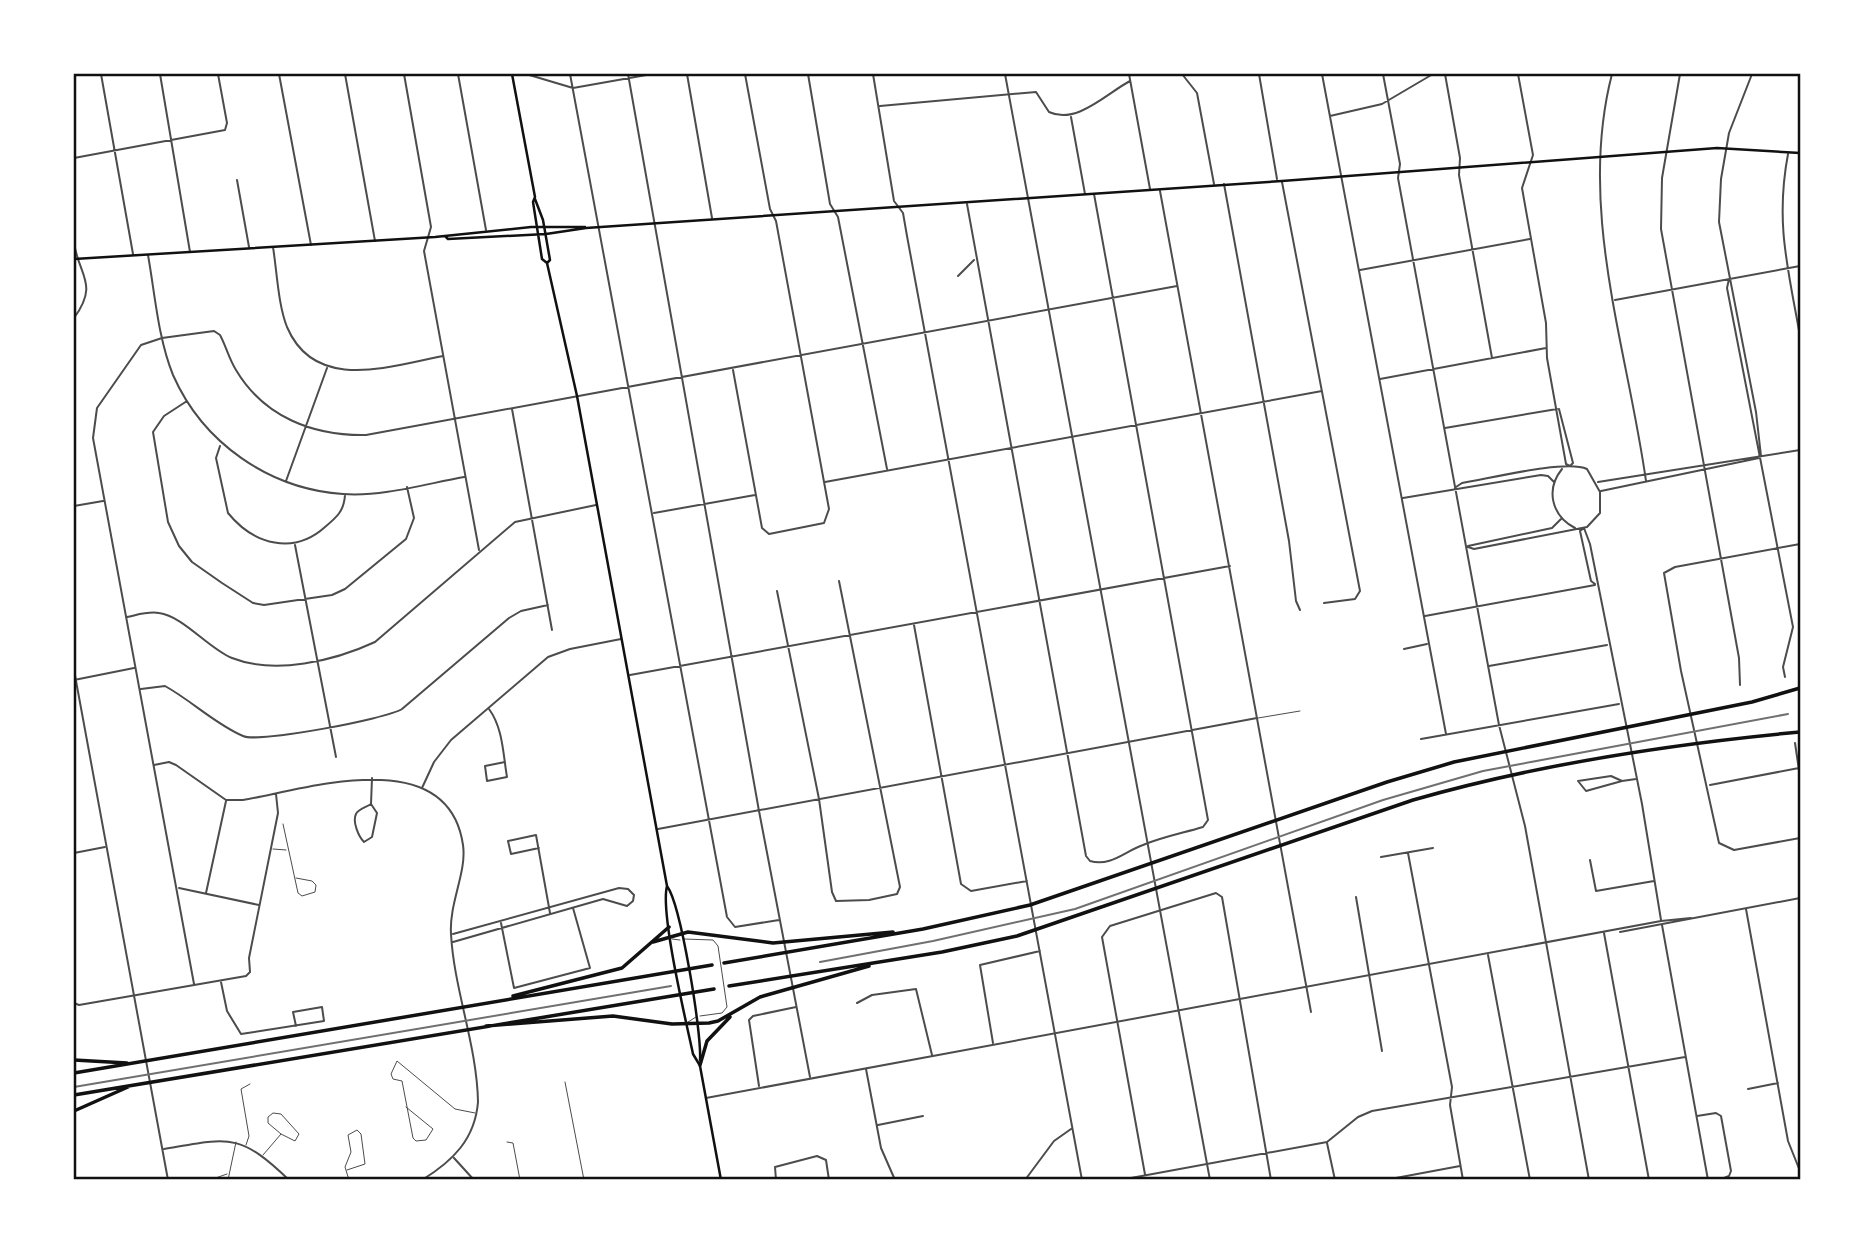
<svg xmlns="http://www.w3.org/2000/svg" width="1874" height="1253" viewBox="0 0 1874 1253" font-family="'Sofia Sans Condensed',sans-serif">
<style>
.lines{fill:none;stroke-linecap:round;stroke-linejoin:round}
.service{stroke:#4c4c4c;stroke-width:1}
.minor{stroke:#4c4c4c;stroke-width:2}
.tertiary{stroke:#4c4c4c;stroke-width:2}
.secondary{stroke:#111;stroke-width:2.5}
.motorway{stroke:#111;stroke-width:3.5}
.rail{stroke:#707070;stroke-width:2}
.neatline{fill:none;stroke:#111;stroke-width:2.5}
</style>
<rect width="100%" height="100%" fill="#fff"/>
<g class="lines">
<path class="service" d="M1258 718 1300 711
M283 824 298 893 302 896 315 892 316 885 312 881 296 878
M273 849 286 850
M672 939 680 940
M684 939 713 940 718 946 727 1007 722 1013 700 1016
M688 1022 696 1017
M565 1082 584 1180
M406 1107 433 1129 426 1140 416 1141 413 1138 402 1081 393 1079 391 1074 397 1061 455 1109 475 1113
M507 1142 513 1143 520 1180
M246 1145 249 1136 241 1089 250 1084
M263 1155 281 1134 268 1123V1117L273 1113 281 1114 299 1134 295 1141 281 1134
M347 1170 365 1164 361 1134 357 1130 348 1135 351 1152 345 1167 349 1180
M210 1180 227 1174
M228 1180 236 1142"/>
<path class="minor" d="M101 74 133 254
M160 74 190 252
M279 74 311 245
M345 74 375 241
M404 74 431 227 424 251 479 550
M458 74 486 230
M526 74 573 88 652 74
M570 74 727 917 735 927 779 920
M628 74 759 811 810 1077
M687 74 712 218
M808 74 830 204 838 217 887 469
M873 74 894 201 903 213 907 236 1082 1180
M1129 74 1150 189
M1182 74 1197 93 1214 184
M1259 74 1277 179
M1322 74 1446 734
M1383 74 1400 164 1398 178 1499 725 1525 826 1589 1180
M1445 74 1460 158 1459 175 1492 358
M1518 74 1533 155 1522 188 1546 323 1547 358 1566 464 1570 466
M1612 74C1577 209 1627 346 1646 481
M1680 74 1662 178 1661 229 1739 658 1740 685
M1752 74 1729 133 1721 179 1719 222 1756 412 1761 456
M880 106 1036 92 1049 112C1077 125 1107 93 1130 81
M1330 116 1382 104 1433 74
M1071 117 1085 194
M1788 154C1775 223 1788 268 1800 336
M74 158 225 130 227 123 218 74
M237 180 249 247
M1282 182 1360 591 1355 599 1324 603
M1224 184 1289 541 1296 601 1300 610
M1160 191 1311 1012
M967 204 1086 856 1090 861C1111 867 1125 851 1143 845 1162 837 1183 833 1203 827L1208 820 1094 194
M74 243C79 276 99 284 74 318
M273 247C277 272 278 304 287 327 315 393 390 366 443 356
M148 255C155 294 158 338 173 375 203 443 269 489 343 494 382 497 425 484 464 477
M1360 270 1530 239
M958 276 974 260
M1729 279 1727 288 1793 627 1783 667 1785 677
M1615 300 1800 266
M733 370 762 528 769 534 824 523 829 509 776 221 770 209 745 74
M1380 379 1546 348
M187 401 164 416 153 432 168 522 179 546 192 562 222 583 253 603 264 605 332 595 345 589 406 539 414 518 407 487
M512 409 552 630
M1559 409 1573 463 1570 466
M1445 428 1557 409
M220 446 216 458 228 513C254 545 294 555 325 527 337 517 344 511 345 495
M1562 469C1545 490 1552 516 1575 528
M286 481 327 368
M825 482 1322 391
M1598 482 1800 450
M1456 487 1462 483C1488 479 1566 459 1587 469L1600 492V513L1587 527 1474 549 1468 547
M1601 491 1759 458
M1403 498 1541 475 1548 476 1554 482
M74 506 103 501
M654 513 755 495
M1584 528 1590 544 1642 804 1661 920
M1584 528 1580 531 1591 581 1595 584
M1800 544 1675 567 1664 573 1681 671 1719 843 1734 850 1800 838
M295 545 336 757
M1468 546 1552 528 1561 519
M777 591 819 799 832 892 836 901 869 900 897 894 900 887 839 581
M1425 616 1595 585
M127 617C137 615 148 611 159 613 183 616 209 649 232 658 275 675 334 661 375 642L515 522 596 505
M914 625 961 884 971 891 1027 881
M1404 649 1427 644
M1489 666 1607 645
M630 675 1230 566
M74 680 134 668
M141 689 165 686C192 701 215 724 243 736 259 743 386 719 402 709L509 618 521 611 548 605
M489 709C503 728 503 754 507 777L487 781 485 766 505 762
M1421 739 1619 704
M1795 743 1800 777
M154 765 169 762 176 765 226 800H243C307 789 448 742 463 845 467 872 449 903 451 934 454 990 477 1045 478 1102 475 1139 453 1161 422 1180
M1622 781 1586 791 1578 781 1611 776 1622 781 1636 779
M1710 785 1799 768
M422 788 434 762 451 740 548 657 570 649 621 639
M371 804C367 807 358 809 356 814 352 822 359 837 364 842L372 837 377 813 371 804 372 778
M658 829 1257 718
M539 848 511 854 508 841 536 835 550 913
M74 853 105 847
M1408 853 1452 1087 1450 1105 1463 1180
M1381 857 1433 848
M1590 860 1596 891 1654 881
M179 888 259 905
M206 893 226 801
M1356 897 1382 1051
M1799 899 1800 909
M1746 909 1788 1141 1800 1171
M501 923 514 988 590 968 573 908
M1662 925 1708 1180
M1604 933 1649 1180
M453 942 603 899 627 906 633 901 634 895 628 889 619 888 453 934
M1488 955 1530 1180
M221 982 227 1011 241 1034 324 1021 322 1007 293 1012 296 1026
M194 984 93 438 97 408 141 345 162 338 214 331 220 335C226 346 229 359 236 370 264 417 313 436 366 435L1177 286
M74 1003 79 1005 246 976 250 972 249 958 278 813 276 794
M857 1003 872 995 916 989 932 1055
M993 1043 980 965 1040 951
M866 1069 881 1148 895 1180
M759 1086 749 1020 753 1016 796 1007
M1748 1089 1778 1083
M1697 1116 1716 1113 1721 1116 1731 1171 1729 1176 1719 1180
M878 1125 923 1116
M1327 1143 1335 1180
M164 1149C229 1138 239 1132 289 1180
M454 1158 474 1180
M776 1180 775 1167 817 1156 826 1160 829 1180
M1025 1180 1054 1141 1071 1129
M1120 1180 1327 1142 1358 1117 1372 1111 1685 1057
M1146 1180 1102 937 1110 926 1216 893 1222 897 1271 1180
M1385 1180 1460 1166"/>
<path class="tertiary" d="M1005 74 1210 1180
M74 670 168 1180
M1620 932 1800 898
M706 1098 1661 921 1691 918"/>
<path class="secondary" d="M512 74 535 197 533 202 542 259 547 263 577 396 667 886C681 905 702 1034 700 1060
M535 199 543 220 550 260 547 263
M446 237 448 239 546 234 586 228 1282 181 1717 148 1800 153
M74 259 435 237 531 227H585
M667 886C660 913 686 1021 693 1054L699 1064
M700 1066 721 1180"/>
<path class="motorway" d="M653 942 688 932 773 943 893 932
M724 963 923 929 1030 905 1387 782 1454 762 1752 702 1800 688
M729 986 942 952 1017 936 1413 800C1539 764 1670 744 1800 732
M513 996 622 968 669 927
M486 1026 613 1016 672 1024 709 1023 718 1021 760 997 869 966
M74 1060 127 1063
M700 1065 707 1041 730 1017
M74 1073 712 965
M74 1095 714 989
M74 1111 128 1087"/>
<path class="rail" d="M820 962 933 941 1075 909 1383 800 1483 771 1788 714
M74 1087 671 986"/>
</g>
<rect width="1874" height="1253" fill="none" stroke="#ffffff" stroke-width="150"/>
<rect x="75" y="75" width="1724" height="1103" class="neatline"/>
</svg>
